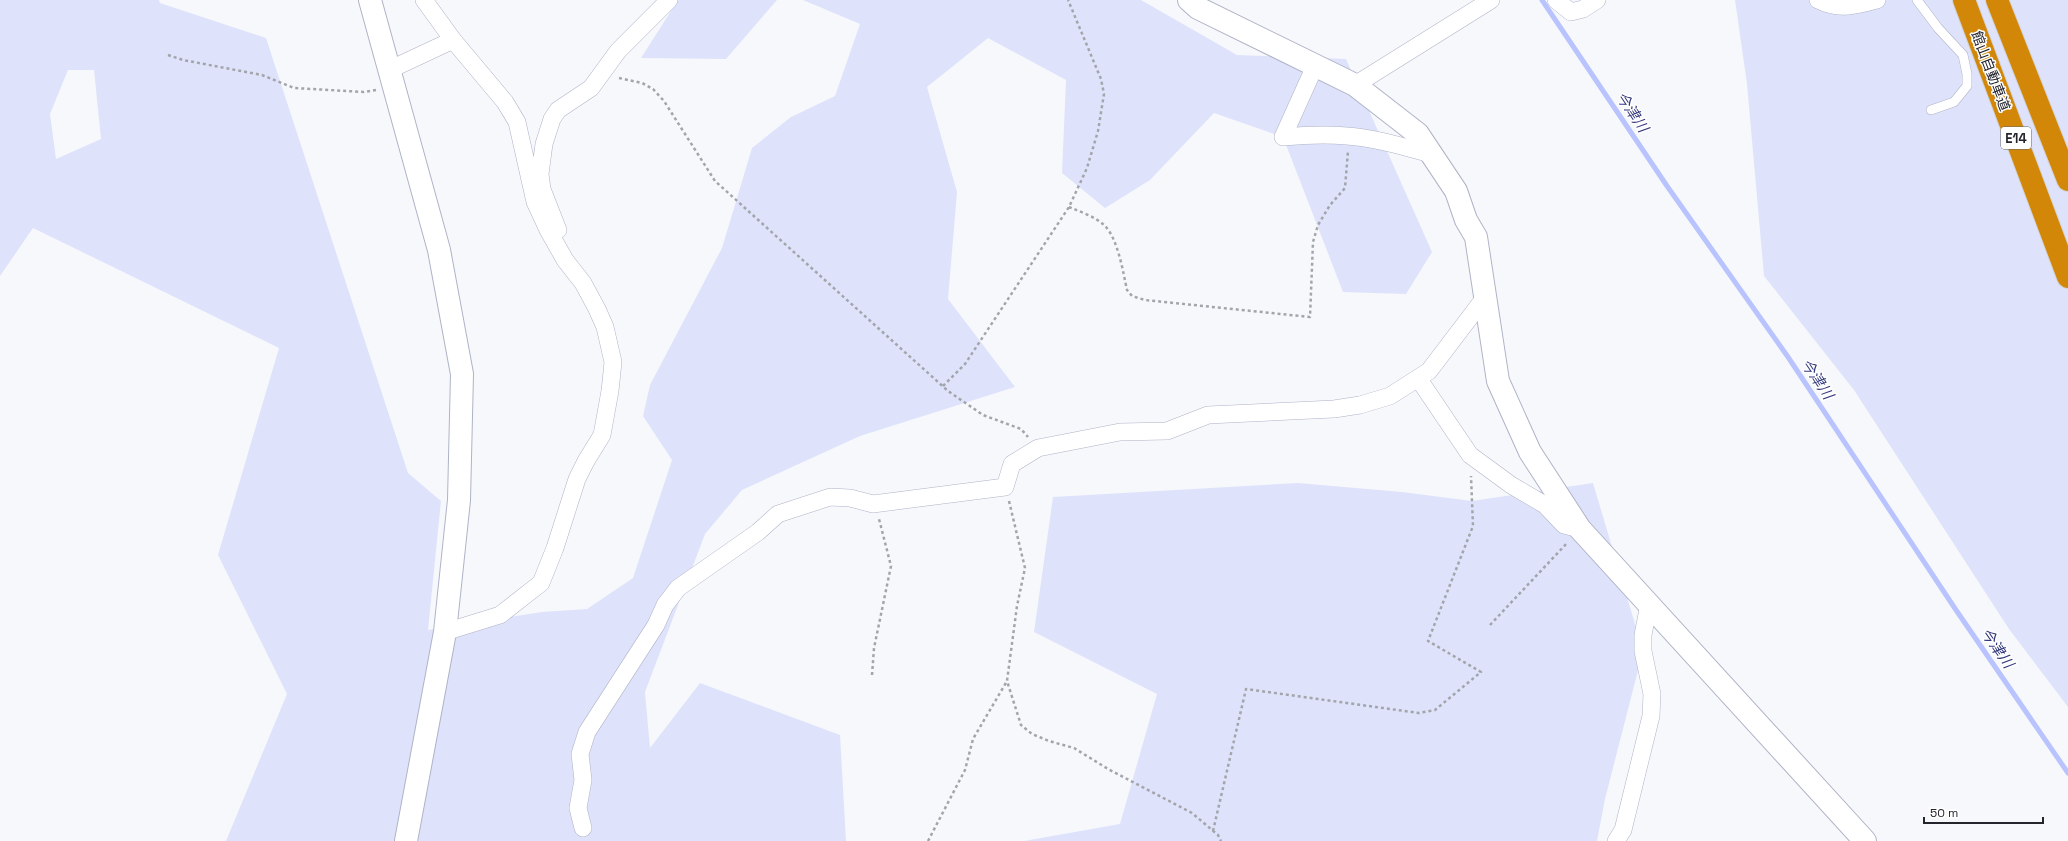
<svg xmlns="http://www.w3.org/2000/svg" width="2068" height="841" viewBox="0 0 2068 841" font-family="'Space Grotesk','Noto Sans JP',sans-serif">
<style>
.green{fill:#dee3fb;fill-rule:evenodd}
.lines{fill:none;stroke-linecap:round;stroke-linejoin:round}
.stream{stroke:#b9c3fe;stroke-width:5}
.lane-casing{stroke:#afb3c7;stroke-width:10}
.street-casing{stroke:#afb3c7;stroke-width:18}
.secondary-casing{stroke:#afb3c7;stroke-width:24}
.highway-casing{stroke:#d3d3d5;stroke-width:24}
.path{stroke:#a4a5ab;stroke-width:2.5;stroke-dasharray:3 3;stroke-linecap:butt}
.lane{stroke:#fff;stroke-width:9}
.street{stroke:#fff;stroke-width:17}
.secondary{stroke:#fff;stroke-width:22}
.highway{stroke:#d28708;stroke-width:22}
.labels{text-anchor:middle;stroke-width:3;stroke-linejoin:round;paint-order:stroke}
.shield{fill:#fff;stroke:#65666b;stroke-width:1}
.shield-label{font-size:13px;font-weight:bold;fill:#23242c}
.street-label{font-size:14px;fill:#23242c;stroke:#fff}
.water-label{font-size:15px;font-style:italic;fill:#34397c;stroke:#fff}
</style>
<rect width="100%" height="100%" fill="#f7f8fc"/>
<path class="green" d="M0 0H159L160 3 266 38 408 473 441 501 428 630 542 612 587 609 633 578 672 460 643 416 650 385 722 248 752 148 791 117 835 96 860 24 803 0H1141L1237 55 1346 59 1432 252 1406 294 1343 292 1283 137 1214 113 1150 180 1105 208 1062 173 1066 80 988 38 927 87 957 192 948 299 1015 387 860 436 742 490 705 534 645 692 650 748 700 683 840 735 846 841H226L287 694 218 555 279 348 33 228 0 276ZM68 70H94L101 139 56 159 50 114Z
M678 0H777L726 59 641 58Z
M1735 0H2068V707L2009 629 1854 390 1764 276 1747 84Z
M1298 483 1402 492 1472 501 1593 483 1643 651 1605 799 1597 841H1024L1120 824 1157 694 1034 632 1053 497Z"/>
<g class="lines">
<path class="stream" d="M1542 0 1667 186 1788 357 1956 610 2068 773"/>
<g class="lane-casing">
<path id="lane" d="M1917 0 1938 28 1963 55 1967 74V86L1954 102 1931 110"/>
</g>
<g class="street-casing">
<path id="street" d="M424 0 453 40 505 102 517 122 535 202 548 230 565 260 583 283 597 309 605 327 613 362 610 391 602 435 586 461 577 479 555 548 541 583 500 615 445 632
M1556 0 1571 12 1583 9 1597 0
M1818 0C1840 11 1855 5 1877 0
M1315 66 1283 137C1304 135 1326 134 1347 136 1376 138 1404 147 1431 154
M389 70 453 40
M1355 85 1491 0
M558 230 542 189 540 174 544 144 552 119 558 110 591 88 618 51 669 0
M1418 378 1470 455 1511 485 1545 505 1564 525 1580 529
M583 828 578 808 583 780 580 754 587 732 656 625 665 605 678 588 758 532 778 514 830 497 850 498 873 504 1005 487 1012 464 1038 448 1120 432 1167 431 1208 415 1334 409 1360 405 1390 396 1429 371 1486 296
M1616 841 1623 830 1651 716 1652 694 1643 651V635L1649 604"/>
</g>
<g class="secondary-casing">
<path id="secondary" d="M370 0 439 250 462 374 459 500 445 632 406 841
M1189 0 1198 8 1355 85 1418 134 1456 191 1466 220 1476 237 1498 381 1530 452 1580 529 1865 841"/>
</g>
<g class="highway-casing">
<path id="highway" d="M1964 0 2068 277
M1997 0 2068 180"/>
</g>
<path class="path" d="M168 55 183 60 262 75 294 88 364 92 376 90
M619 78 642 83 653 89 664 101 715 181 948 391 983 415 1021 429 1028 437
M1069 207C1081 212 1096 217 1105 226 1118 239 1123 272 1127 290L1132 296 1145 300 1310 317 1313 242 1318 225 1330 205 1345 188 1348 151
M943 386 965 364 1069 207 1087 168 1098 131 1104 94 1101 79 1068 0
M1009 501 1025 568 1017 606 1007 681 1021 725 1032 734 1049 741 1074 748 1108 769 1192 813 1218 835 1221 841
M1490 625 1568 542
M872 675 874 648 891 566 879 519
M1213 831 1246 689 1419 713 1435 710 1481 672 1428 641 1473 526 1471 476
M928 841 965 770 973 739 1007 681"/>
<use href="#lane" class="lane"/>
<use href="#street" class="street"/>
<use href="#secondary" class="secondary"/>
<use href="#highway" class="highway"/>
</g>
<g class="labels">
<rect class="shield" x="2001" y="127" width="30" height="22" rx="3"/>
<g class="shield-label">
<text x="2016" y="143">E14</text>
</g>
<g class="street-label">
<text transform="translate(1991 71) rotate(69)" y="5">館山自動車道</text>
</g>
<g class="water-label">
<text transform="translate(1632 112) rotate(56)" y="5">今津川</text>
<text transform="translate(1817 379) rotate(56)" y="5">今津川</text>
<text transform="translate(1997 648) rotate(55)" y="5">今津川</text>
</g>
</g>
<path d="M1924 817v6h119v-6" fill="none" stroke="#23242c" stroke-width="2"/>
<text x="1930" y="817" font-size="12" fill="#23242c" stroke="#ffffff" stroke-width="3" paint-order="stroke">50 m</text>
</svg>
